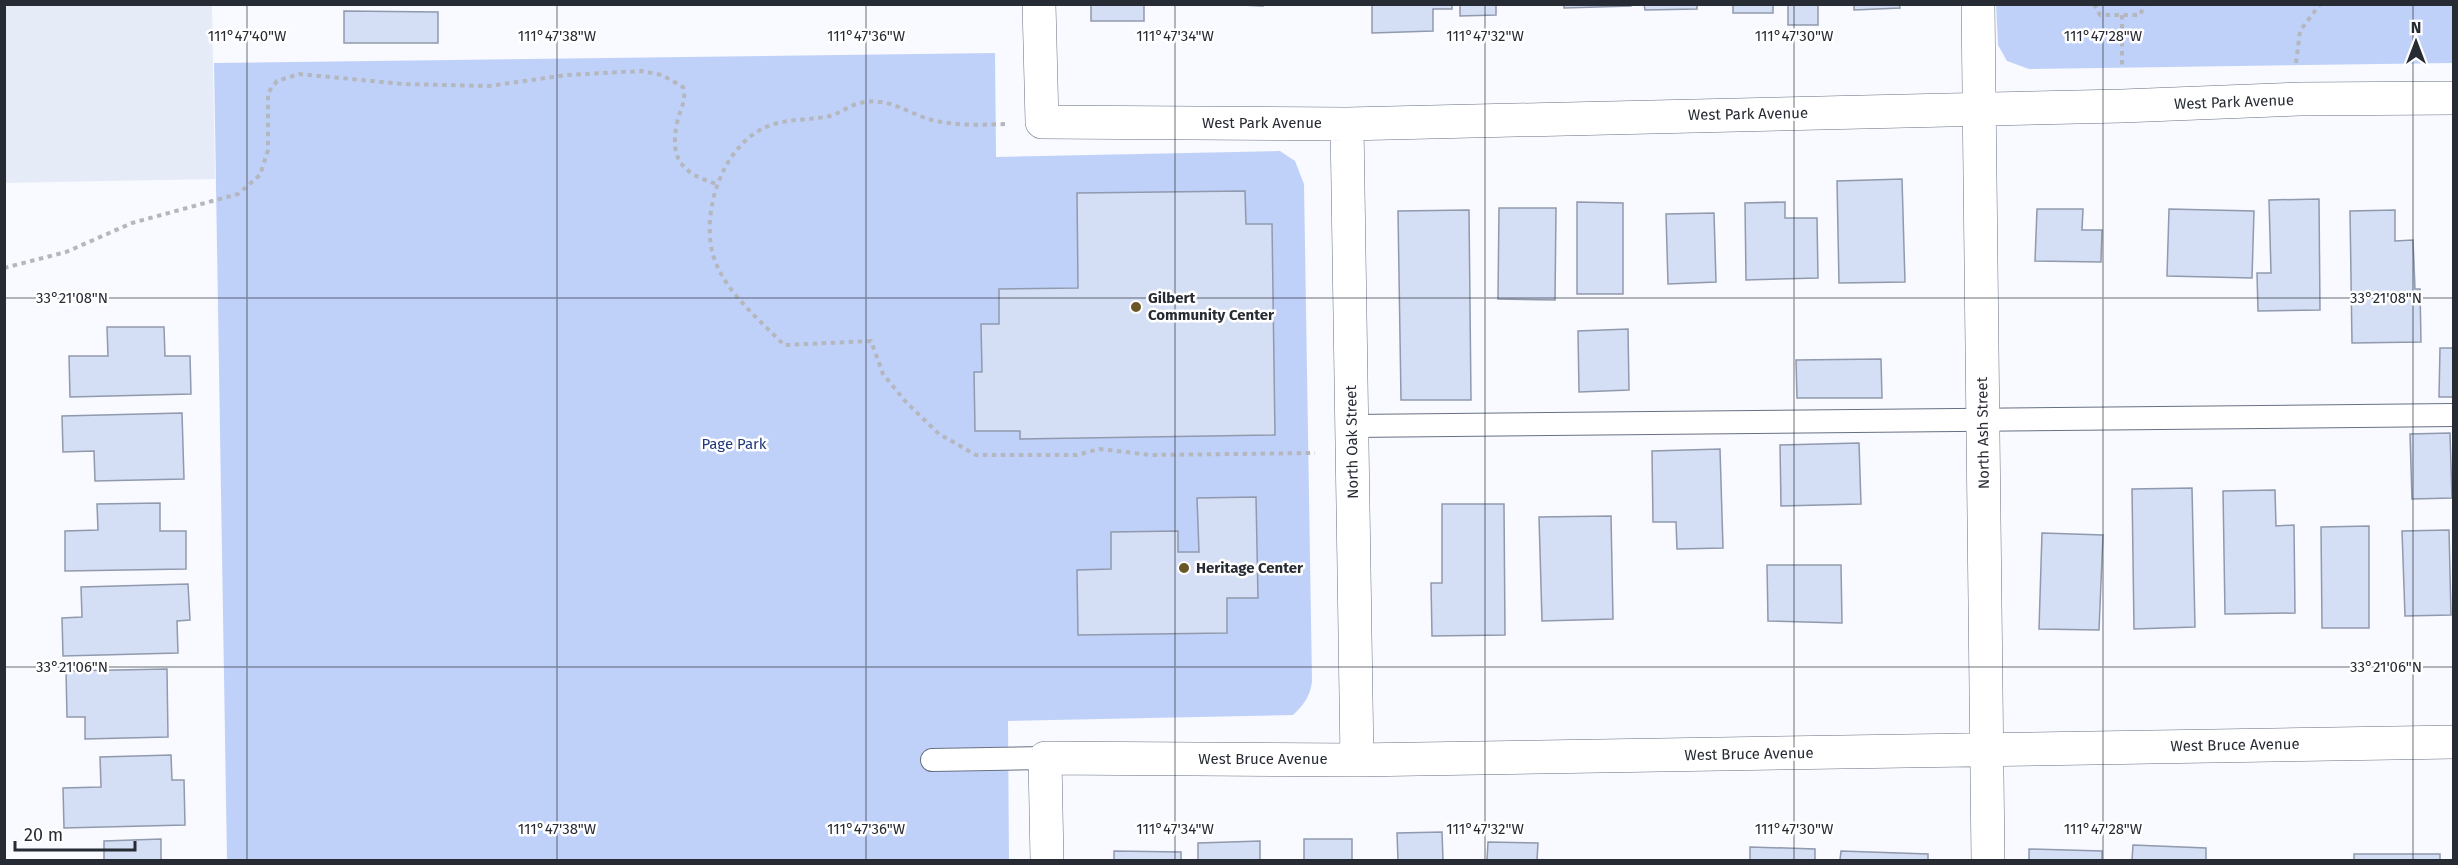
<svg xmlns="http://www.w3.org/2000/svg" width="2458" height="865" viewBox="0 0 2458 865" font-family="'Fira Sans',sans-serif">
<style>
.built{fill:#e6ecf7}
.green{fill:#c0d1f9}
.building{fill:#d4def4;stroke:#9099ad;stroke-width:1.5}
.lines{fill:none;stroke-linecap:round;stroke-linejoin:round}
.lane-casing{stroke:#677083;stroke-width:24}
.street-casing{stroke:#677083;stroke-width:34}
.path{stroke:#b4b7bd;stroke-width:4;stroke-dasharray:4.5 4.5;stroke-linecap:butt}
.lane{stroke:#fff;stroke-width:22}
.street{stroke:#fff;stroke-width:33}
.ticks{fill:none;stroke:#272b33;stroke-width:1.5;stroke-opacity:0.45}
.poi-dot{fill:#6b5625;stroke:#fff;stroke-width:2}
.labels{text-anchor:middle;stroke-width:5;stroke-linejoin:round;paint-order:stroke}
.street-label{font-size:15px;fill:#272b33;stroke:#fff}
.poi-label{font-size:15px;font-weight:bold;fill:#272b33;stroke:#fff;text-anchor:start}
.park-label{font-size:15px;fill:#21387a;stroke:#fff}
.ticks-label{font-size:15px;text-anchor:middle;fill:#272b33;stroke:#fff;stroke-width:5;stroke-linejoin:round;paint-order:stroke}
</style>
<rect width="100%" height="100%" fill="#f8faff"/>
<path class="built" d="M4 5H212L215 179 5 183Z"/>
<path class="green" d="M1996 5H2453V63L2029 69 2007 61 1998 45Z
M995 53 996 157 1280 151 1295 161 1304 184 1312 682C1310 696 1304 705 1293 715L1008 721 1009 860H227L214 63Z"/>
<path class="building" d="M1091 4H1144V21H1091Z
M1215 4H1263V6Z
M1372 4H1452V9H1433V31L1372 33Z
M1460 4H1496V15L1460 16Z
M1564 4H1631V6L1564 8Z
M1644 4H1697V9L1645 10Z
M1733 4H1773V13H1733Z
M1788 4H1818V25H1788Z
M1854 4H1899L1900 8 1854 10Z
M344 11 438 12V43H344Z
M1902 179 1905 282 1839 283 1837 181Z
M1245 191 1246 224H1272L1275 435 1020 439V431H975L974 372H982L981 324H999V289L1078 288 1077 193Z
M2319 199 2320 310 2258 311 2257 273H2271L2269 200Z
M1577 202 1623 203V294H1577Z
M1785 202V218H1817L1818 278 1746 280 1745 203Z
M1499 208H1556L1555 300 1498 299Z
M2037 209H2083L2082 230H2102L2101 262 2035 261Z
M2169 209 2254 211 2252 278 2167 276Z
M1469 210 1471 400H1401L1398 211Z
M2395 210V241L2413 240 2415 289H2420L2421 342 2352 343 2350 211Z
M1714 213 1716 282 1668 284 1666 214Z
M107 327H164L165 356H190L191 394 70 397 69 356H108Z
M1628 329 1629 390 1579 392 1578 331Z
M2440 348H2454V397H2439Z
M1881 359 1882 398H1797L1796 360Z
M182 413 184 479 95 481 94 451 63 452 62 416Z
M2450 433 2452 498 2412 499 2410 434Z
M1859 443 1861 504 1781 506 1780 445Z
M1720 449 1723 548 1677 549 1676 522H1653L1652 451Z
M2192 488 2195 627 2134 629 2132 489Z
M2275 490 2276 526 2294 525 2295 613 2225 614 2223 491Z
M1256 497 1258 598H1227V633L1078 635 1077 570 1111 569V532L1178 531V552H1199L1197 498Z
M160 503V531H186V569L65 571V531L98 530 97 504Z
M1442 504H1504L1505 635 1432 636 1431 583H1442Z
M1611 516 1613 619 1542 621 1539 517Z
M2369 526V628H2322L2321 527Z
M2449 530 2451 615 2405 616 2402 531Z
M2042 533 2103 535 2099 630 2039 629Z
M1767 565H1841L1842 623 1768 621Z
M188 584 190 620 177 621 178 653 63 656 62 618 82 617 81 587Z
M167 669 168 737 85 739V717H67L66 671Z
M171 755 172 780H184L185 825 64 828 63 788 101 787 100 757Z
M1442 832 1443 860H1398L1397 833Z
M161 839V860H104V841Z
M1304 839H1352V860H1304Z
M1260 841V860H1198V843Z
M1488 842 1538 843 1537 860H1487Z
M2133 845 2206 848V860H2132Z
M1750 847 1815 849V860H1750Z
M2029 849 2102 851V860H2029Z
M1114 851 1181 852V860H1114Z
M1841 851 1928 854V860H1840Z
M2354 854H2440V860H2354Z"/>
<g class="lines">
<g class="lane-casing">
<path id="lane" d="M1352 426 2454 415
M932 760 1045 758"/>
</g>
<g class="street-casing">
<path id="street" d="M1039 4 1042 122 1347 124 2122 106 2300 99 2454 98
M1978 4 1988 860
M1347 124 1357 760
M1047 860 1045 758 1357 760 2454 742"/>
</g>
<path class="path" d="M2094 4 2100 15H2140L2145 4
M2122 15V69
M2296 63 2300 31 2320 4
M1005 124C980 125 953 126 928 119 913 114 896 104 881 102 852 98 845 114 825 117 807 120 789 119 771 125 725 141 702 206 712 251 721 289 759 319 784 345L871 341 883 374 906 402 939 434 976 455H1077L1099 449 1151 455 1315 453
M4 268 66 252 132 223 238 194 260 175 268 150V93L277 81 299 74 403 84 489 86 567 75 642 71 662 75 683 87C687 101 680 109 677 123 669 161 684 174 717 184"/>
<use href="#lane" class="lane"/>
<use href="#street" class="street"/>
</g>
<path class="ticks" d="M247 4V860M557 4V860M866 4V860M1175 4V860M1485 4V860M1794 4V860M2103 4V860M2413 4V860M4 298H2454M4 667H2454"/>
<g class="poi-dot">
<circle cx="1136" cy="307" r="6"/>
<circle cx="1184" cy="568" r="6"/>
</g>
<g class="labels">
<g class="street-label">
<text transform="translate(2234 102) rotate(-2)" y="5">West Park Avenue</text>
<text transform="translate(1748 114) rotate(-1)" y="5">West Park Avenue</text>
<text x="1262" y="128">West Park Avenue</text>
<text transform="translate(1983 433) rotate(-91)" y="5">North Ash Street</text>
<text transform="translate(1352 442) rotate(-91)" y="5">North Oak Street</text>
<text transform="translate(2235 745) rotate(-1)" y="5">West Bruce Avenue</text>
<text transform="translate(1749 754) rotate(-1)" y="5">West Bruce Avenue</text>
<text x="1263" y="764">West Bruce Avenue</text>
</g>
<g class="poi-label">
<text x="1148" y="303">Gilbert<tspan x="1148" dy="17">Community Center</tspan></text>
<text x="1196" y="573">Heritage Center</text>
</g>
<g class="park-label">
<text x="734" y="449">Page Park</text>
</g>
</g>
<g class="ticks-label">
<text x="247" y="41">111°47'40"W</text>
<text x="557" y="41">111°47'38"W</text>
<text x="866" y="41">111°47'36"W</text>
<text x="1175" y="41">111°47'34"W</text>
<text x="1485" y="41">111°47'32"W</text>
<text x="1794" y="41">111°47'30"W</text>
<text x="2103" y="41">111°47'28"W</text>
<text x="72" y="303">33°21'08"N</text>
<text x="2386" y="303">33°21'08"N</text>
<text x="72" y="672">33°21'06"N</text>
<text x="2386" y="672">33°21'06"N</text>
<text x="557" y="834">111°47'38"W</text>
<text x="866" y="834">111°47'36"W</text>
<text x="1175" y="834">111°47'34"W</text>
<text x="1485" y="834">111°47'32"W</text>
<text x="1794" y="834">111°47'30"W</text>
<text x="2103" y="834">111°47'28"W</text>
</g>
<rect width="2458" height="865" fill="none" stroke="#272b33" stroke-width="12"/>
<g transform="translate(2416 42)" stroke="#ffffff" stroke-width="4.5" paint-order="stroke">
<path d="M0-4.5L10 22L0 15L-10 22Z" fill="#272b33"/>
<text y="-9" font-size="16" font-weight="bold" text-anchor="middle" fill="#272b33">N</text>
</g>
<path d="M15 841v9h120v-9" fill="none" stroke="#272b33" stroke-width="3"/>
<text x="24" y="841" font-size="18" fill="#272b33" stroke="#ffffff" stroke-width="4.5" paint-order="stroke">20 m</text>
</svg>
